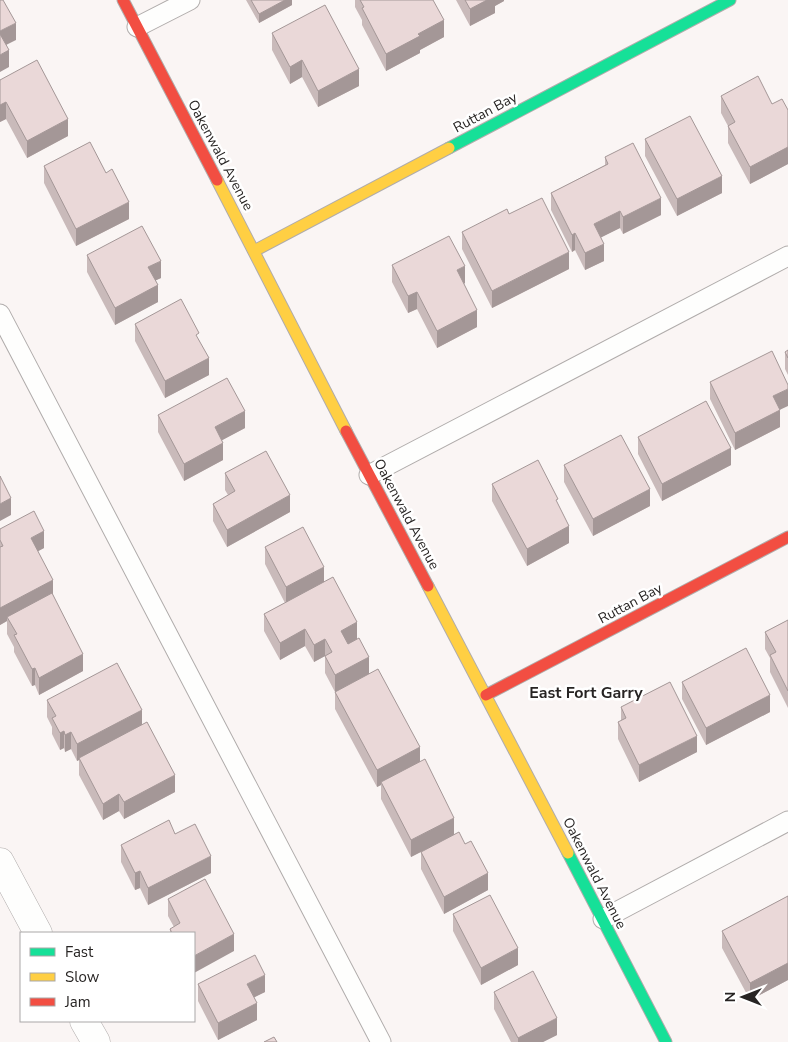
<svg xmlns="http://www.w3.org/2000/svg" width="788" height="1042" viewBox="0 0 788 1042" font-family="'Nunito Sans',sans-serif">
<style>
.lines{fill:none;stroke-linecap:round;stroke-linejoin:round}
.lane-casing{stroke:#b0acab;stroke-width:21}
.street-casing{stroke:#b0acab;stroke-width:29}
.fast-casing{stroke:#b0acab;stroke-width:13}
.slow-casing{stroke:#b0acab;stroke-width:13}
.jam-casing{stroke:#b0acab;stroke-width:13}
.lane{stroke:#fefefd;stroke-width:19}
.street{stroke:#fefefd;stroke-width:28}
.fast{stroke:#16e098;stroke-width:11}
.slow{stroke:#ffcf43;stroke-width:11}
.jam{stroke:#f24e42;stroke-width:11}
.wall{fill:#c9baba}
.shaded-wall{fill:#a49797}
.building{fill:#ead8d8;stroke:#a49797}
.labels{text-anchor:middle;stroke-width:5;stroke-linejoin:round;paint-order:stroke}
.street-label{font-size:14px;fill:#272423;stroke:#fff}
.quarter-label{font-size:16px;font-weight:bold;fill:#272423;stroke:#fff}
</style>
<rect width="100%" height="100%" fill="#faf5f4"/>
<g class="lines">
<g class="lane-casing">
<path id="lane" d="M137 27 190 0
M0 314 381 1042
M369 475 788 256
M603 919 788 821"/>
</g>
<g class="street-casing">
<path id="street" d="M0 862 38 933
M84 1021 96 1042"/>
</g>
<g class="fast-casing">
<path id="fast" d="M449 148 730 0
M568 853 666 1042"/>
</g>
<g class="slow-casing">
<path id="slow" d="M217 180 346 431
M254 251 449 148
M428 586 568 853"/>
</g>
<g class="jam-casing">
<path id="jam" d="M123 0 217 180
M346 431 428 586
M486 695 788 537"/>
</g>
<use href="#lane" class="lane"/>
<use href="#street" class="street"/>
<use href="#fast" class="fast"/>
<use href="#slow" class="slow"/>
<use href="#jam" class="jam"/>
</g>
<path class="wall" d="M246 0H292V5L259 23Z
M355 0H433L444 37 420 50V53L386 71 362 25V20L355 7Z
M456 0H504V1L495 6V13L470 26Z
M272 33 359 86 318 107 302 77 290 84 272 50Z
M0 80 68 136 27 158 6 119 0 122Z
M721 96 772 104 788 110V164L750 184 728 143V126L721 113Z
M645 139 722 193 677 216 645 156Z
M605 157 661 215 623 234 620 228 601 237 604 261 585 270 575 250 572 252 551 210V193L605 165Z
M44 166 129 219 76 246 44 183Z
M509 214 569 269 492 308 462 249V232Z
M87 255 161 278 156 280 158 302 115 325 87 272Z
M392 265 465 283 464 284 477 327 437 348 417 309 408 313 392 282Z
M135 324 199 340 209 375 165 398 135 341Z
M788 350V375L785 369V352Z
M710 382 779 410 780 427 735 450 710 399Z
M158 415 245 428 222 440 223 460 184 481 158 432Z
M638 437 731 465 662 501 638 454Z
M564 465 650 506 593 536 564 482Z
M225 473 290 512 227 547 213 521V504L228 495 225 490Z
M492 484 558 505 569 543 527 566 492 501Z
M0 529 44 548 38 551 53 595 83 671 39 695 35 685 32 686 14 652V647L7 634V621L0 625Z
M265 547 324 582 357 639 369 674 420 762 454 834 488 890 444 914 421 869V852L432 846 411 857 381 799V785L377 787 335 709V692L325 673V656L314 662 305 646 280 660 264 631V614L285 603 265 564Z
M788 620V708L770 672V658L765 649V632Z
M682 682 770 712 706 745 682 699Z
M47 700 142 725 175 792 124 819 119 811 103 820 79 775V760L77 761 71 749 65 752 64 748 60 750 52 734V727L47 717Z
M621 707 697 752 639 782 618 739V722L621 721Z
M175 834 211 873 148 905 140 888 135 890 121 862V845Z
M788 896V980L750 1000 722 948V931Z
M168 899 234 951 194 933H170V929L174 927 168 916Z
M453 914 518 965 481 985 453 931Z
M198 984 265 992 254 997 257 1020 218 1040 198 1001Z
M494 992 557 1035 543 1042H511L494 1009Z"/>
<path class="shaded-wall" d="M285 0H292V5L259 23V14Z
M487 0H504V1L495 6V13L470 26V9Z
M444 20V37L420 50V53L386 71V54L418 34Z
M16 23V40L0 48V31Z
M9 50V67L0 72V55Z
M302 60V77L290 84V67Z
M359 69V86L318 107V91Z
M6 102V119L0 122V105Z
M68 119V136L27 158V141Z
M788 147V164L750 184V167Z
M722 176V193L677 216V199Z
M661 198V215L623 234V217Z
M129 202V219L76 246V229Z
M620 211V228L594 241V224Z
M575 233V250L572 252V235Z
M604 244V261L585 270V253Z
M569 252V269L492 308V291Z
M161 261V278L148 284V267Z
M465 266V283L457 287V270Z
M158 285V302L115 325V308Z
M417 292V309L408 313V296Z
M477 310V327L437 348V331Z
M209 358V375L165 398V381Z
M788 389V406L773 413V396Z
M780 410V427L735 450V433Z
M245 411V428L215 444V427Z
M223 443V460L184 481V464Z
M731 448V465L662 501V484Z
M650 489V506L593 536V519Z
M290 495V512L227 547V530Z
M11 498V515L0 521V504Z
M569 526V543L527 566V549Z
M44 531V548L31 555V538Z
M324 567V584L286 604V587Z
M53 580V597L7 617V621L0 625V608Z
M357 622V639L341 648V631Z
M305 629V646L280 660V643Z
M325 639V656L314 662V645Z
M83 654V671L39 695V678Z
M369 657V674L335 692V675Z
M35 668V685L32 686V669Z
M770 695V712L706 745V728Z
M142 710V727L79 758V760L77 761V744Z
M64 731V748L60 750V733Z
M71 732V749L65 752V735Z
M697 736V752L639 782V765Z
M420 747V764L381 782V785L377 787V770Z
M175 775V792L124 819V802Z
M119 794V811L103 820V804Z
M454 818V835L411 857V840Z
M211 856V873L148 905V888Z
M140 871V888L135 890V873Z
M488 873V890L444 914V897Z
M234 934V951L194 973V956Z
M518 948V965L481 985V968Z
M788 963V980L750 1000V983Z
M265 975V992L247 1001V984Z
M257 1003V1020L218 1040V1023Z
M557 1018V1035L543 1042H518V1038Z"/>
<path class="building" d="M0 0H3L16 23 0 31Z
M251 0H285L259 14Z
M360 0H433L444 20 418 34 420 36 386 54 362 8 364 7Z
M465 0H487L470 9Z
M325 5 359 69 318 91 302 60 290 67 272 33Z
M0 34 9 50 0 55Z
M37 60 68 119 27 141 6 102 0 105V80Z
M758 76 772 104 782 99 788 110V147L750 167 728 126 735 122 721 96Z
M690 116 722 176 677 199 645 139Z
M90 142 106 173 112 169 129 202 76 229 44 166Z
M633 143 661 198 623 217 620 211 594 224 604 244 585 253 575 233 572 235 551 193 608 164 605 157Z
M542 198 569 252 492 291 462 232 507 209 509 214Z
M142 226 161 261 148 267 158 285 115 308 87 255Z
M449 236 465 266 457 270 477 310 437 331 417 292 408 296 392 265Z
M181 299 199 333 196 335 209 358 165 381 135 324Z
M788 350V358L785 352Z
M772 351 788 385V389L773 396 780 410 735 433 710 382Z
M227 378 245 411 215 427 223 443 184 464 158 415Z
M706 401 731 448 662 484 638 437Z
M621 435 650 489 593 519 564 465Z
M266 451 290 495 227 530 213 504 235 491 225 473Z
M538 460 558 499 556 500 569 526 527 549 492 484Z
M0 476 11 498 0 504Z
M34 511 44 531 31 538 53 580 0 608V547L3 546 0 540V529Z
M303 527 324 567 286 587 265 547Z
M333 577 357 622 341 631 348 644 359 638 369 657 335 675 325 656 332 652 325 639 314 645 305 629 280 643 264 614Z
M52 593 83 654 39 678 35 668 32 669 14 635 17 634 7 617Z
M788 620V691L770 655 776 652 765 632Z
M746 648 770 695 706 728 682 682Z
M117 663 142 710 77 744 71 732 65 735 64 731 60 733 52 718 56 716 47 700Z
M378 669 420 747 377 770 335 692Z
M670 682 697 736 639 765 618 722 626 718 621 707Z
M147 722 175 775 124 802 119 794 103 804 79 758Z
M425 759 454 818 411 840 381 782Z
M169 820 175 834 195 824 211 856 148 888 140 871 135 873 121 845Z
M459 832 465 844 471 841 488 873 444 897 421 852Z
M205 879 234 934 194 956V933H172L170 929 180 923 168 899Z
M490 895 518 948 481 968 453 914Z
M788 896V963L750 983 722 931Z
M255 955 265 975 247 984 257 1003 218 1023 198 984Z
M533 971 557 1018 518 1038 494 992Z
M274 1037 277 1042H264Z"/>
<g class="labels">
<g class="street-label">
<text transform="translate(485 112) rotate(-28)" y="5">Ruttan Bay</text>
<text transform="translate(221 155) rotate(62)" y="5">Oakenwald Avenue</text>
<text transform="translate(407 514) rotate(62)" y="5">Oakenwald Avenue</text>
<text transform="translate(630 603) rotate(-28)" y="5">Ruttan Bay</text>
<text transform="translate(595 873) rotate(63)" y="5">Oakenwald Avenue</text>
</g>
<g class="quarter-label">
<text x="586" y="698">East Fort Garry</text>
</g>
</g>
<rect x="20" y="932" width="175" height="90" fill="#ffffff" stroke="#a9a7a7"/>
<rect x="30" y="948" width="25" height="8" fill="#16e098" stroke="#a9a7a7"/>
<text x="65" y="957" font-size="15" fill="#272423">Fast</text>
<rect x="30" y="973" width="25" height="8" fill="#ffcf43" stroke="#a9a7a7"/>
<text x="65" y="982" font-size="15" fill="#272423">Slow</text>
<rect x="30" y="998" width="25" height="8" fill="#f24e42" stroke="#a9a7a7"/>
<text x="65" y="1007" font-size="15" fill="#272423">Jam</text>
<g transform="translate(743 997) rotate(270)" stroke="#ffffff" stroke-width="4" paint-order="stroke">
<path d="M0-4L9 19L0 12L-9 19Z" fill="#272423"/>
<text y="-8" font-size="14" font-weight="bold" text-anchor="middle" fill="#272423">N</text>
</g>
</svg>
